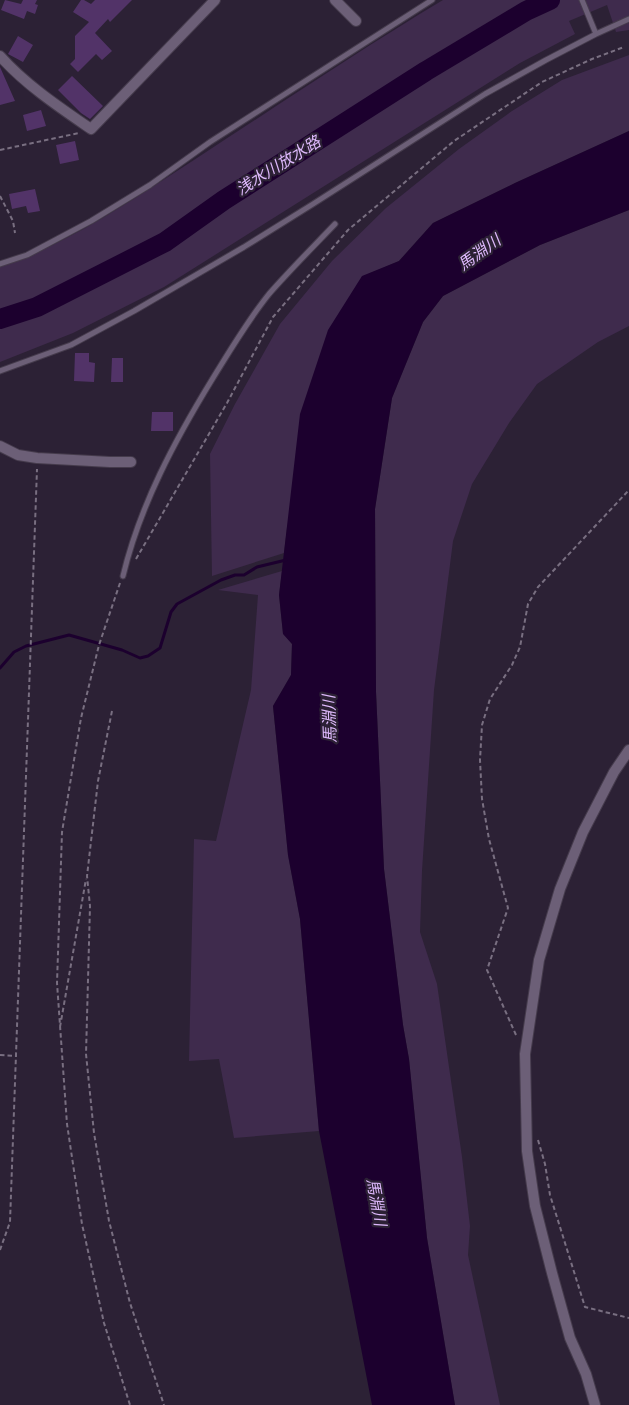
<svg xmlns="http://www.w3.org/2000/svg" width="629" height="1405" viewBox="0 0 629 1405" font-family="'Golos Text','Noto Sans JP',sans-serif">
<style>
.green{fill:#3f2b4d}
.water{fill:#1c002e}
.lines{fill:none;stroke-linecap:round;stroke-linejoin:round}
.stream{stroke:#1c002e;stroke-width:3}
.river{stroke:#1c002e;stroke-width:20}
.building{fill:#523368}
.lane-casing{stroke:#453b4c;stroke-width:7}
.street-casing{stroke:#453b4c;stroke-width:12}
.path{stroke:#796f81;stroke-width:2;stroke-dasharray:4.5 3;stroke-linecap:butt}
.lane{stroke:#6c5f77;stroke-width:5}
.street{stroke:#6c5f77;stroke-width:10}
.labels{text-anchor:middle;stroke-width:4.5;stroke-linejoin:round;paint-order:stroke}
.water-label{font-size:16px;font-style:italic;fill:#deb9fc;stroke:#2c2135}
</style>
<rect width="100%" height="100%" fill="#2c2135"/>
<path class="green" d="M443 0H629V30L616 32 607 5 569 21 575 34 520 63 164 287 73 333 0 362V267C70 243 132 200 194 160 277 106 358 51 443 0Z
M629 55V131L515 183 433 223 399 261 362 277 287 528 284 553 212 576 210 454 235 404 280 324 332 261 386 208 459 149 512 111 562 80Z
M629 210V326L598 342 537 384 509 423 472 484 453 541 434 690 422 871 420 932 437 984 462 1157 470 1226 468 1255 500 1405H455L427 1238 409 1059 403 1025 384 869 376 692 375 509 392 398 423 322 443 296 540 245Z
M282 571 279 595 283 633 292 644 291 675 273 706 288 855 300 919 319 1131 234 1138 219 1059 189 1061 194 839 216 841 251 690 258 595 218 590Z"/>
<path class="water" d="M629 131V210L540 245 443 296 423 322 392 398 375 509 376 692 384 869 403 1025 409 1059 427 1238 455 1405H372L319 1131 300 919 288 855 273 706 291 675 292 644 283 634 279 595 300 414 328 330 362 276 399 261 433 223 515 183Z"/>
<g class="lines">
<path class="stream" d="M0 668 14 652 26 646 69 635 122 650 140 658 148 656 160 648 171 612 177 604 221 580 235 575H244L257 567 286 560"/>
<path class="river" d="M0 319 37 307 165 242 224 200 426 71 526 11 550 0"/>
</g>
<path class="building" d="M5 0 21 4 23 0H37L35 4 38 5 35 14 27 11 24 19 1 10Z
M81 0H84L91 4 95 0H132L110 22 108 19 95 33 112 51 102 60 96 54 78 72 70 64 75 59V36L89 22 73 12Z
M18 36 33 45 23 62 8 54Z
M0 67 15 101 0 105Z
M72 76 103 106 90 119 81 113 58 90Z
M41 110 46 126 27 131 23 115Z
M75 141 79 160 60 164 56 145Z
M35 189 40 211 28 213 26 206 12 209 9 194Z
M75 353H89V362L95 363 94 382 74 381Z
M112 358H123V382H111Z
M152 412H173V431H151Z"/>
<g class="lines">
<g class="lane-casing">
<path id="lane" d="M582 0 596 34
M0 264 27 255 91 221 150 185 210 142 432 0
M0 371 71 345 134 311 244 247 313 204 485 94 546 60 596 34 629 19
M123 576C140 505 175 440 213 378 231 349 248 320 269 294 290 270 313 247 335 224"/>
</g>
<g class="street-casing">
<path id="street" d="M335 0 356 21
M0 56C26 85 59 107 91 129L215 0
M0 446 18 455 37 458 110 462H131
M595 1405 586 1374 570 1338 552 1273 535 1206 527 1151 525 1054 539 960 560 889 583 832 614 772 629 750"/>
</g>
<path class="path" d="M0 150 79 133
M0 196 13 221 15 233
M136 559 227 403 273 317 348 230 454 141 542 82 592 59 624 47
M120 583 99 645 81 718 62 832 57 983 67 1124 82 1224 104 1323 130 1405
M112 711 98 781 87 876 90 906 86 1054 94 1133 109 1221 130 1303 164 1405
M60 1027 86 879
M516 1035 487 970 508 908 489 839 482 799 480 760 482 725 490 699 512 665 520 647 528 604 538 587 629 490
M0 1055 17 1056
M538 1140 545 1164 550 1195 585 1307 629 1318
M0 1250 10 1222 37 469"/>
<use href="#lane" class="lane"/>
<use href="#street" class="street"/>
</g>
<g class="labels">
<g class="water-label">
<text transform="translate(278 165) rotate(-32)" y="6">浅水川放水路</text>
<text transform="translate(479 252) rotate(-36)" y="6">馬淵川</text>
<text transform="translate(329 719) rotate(-92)" y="6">馬淵川</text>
<text transform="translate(377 1202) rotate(80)" y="6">馬淵川</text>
</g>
</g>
</svg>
